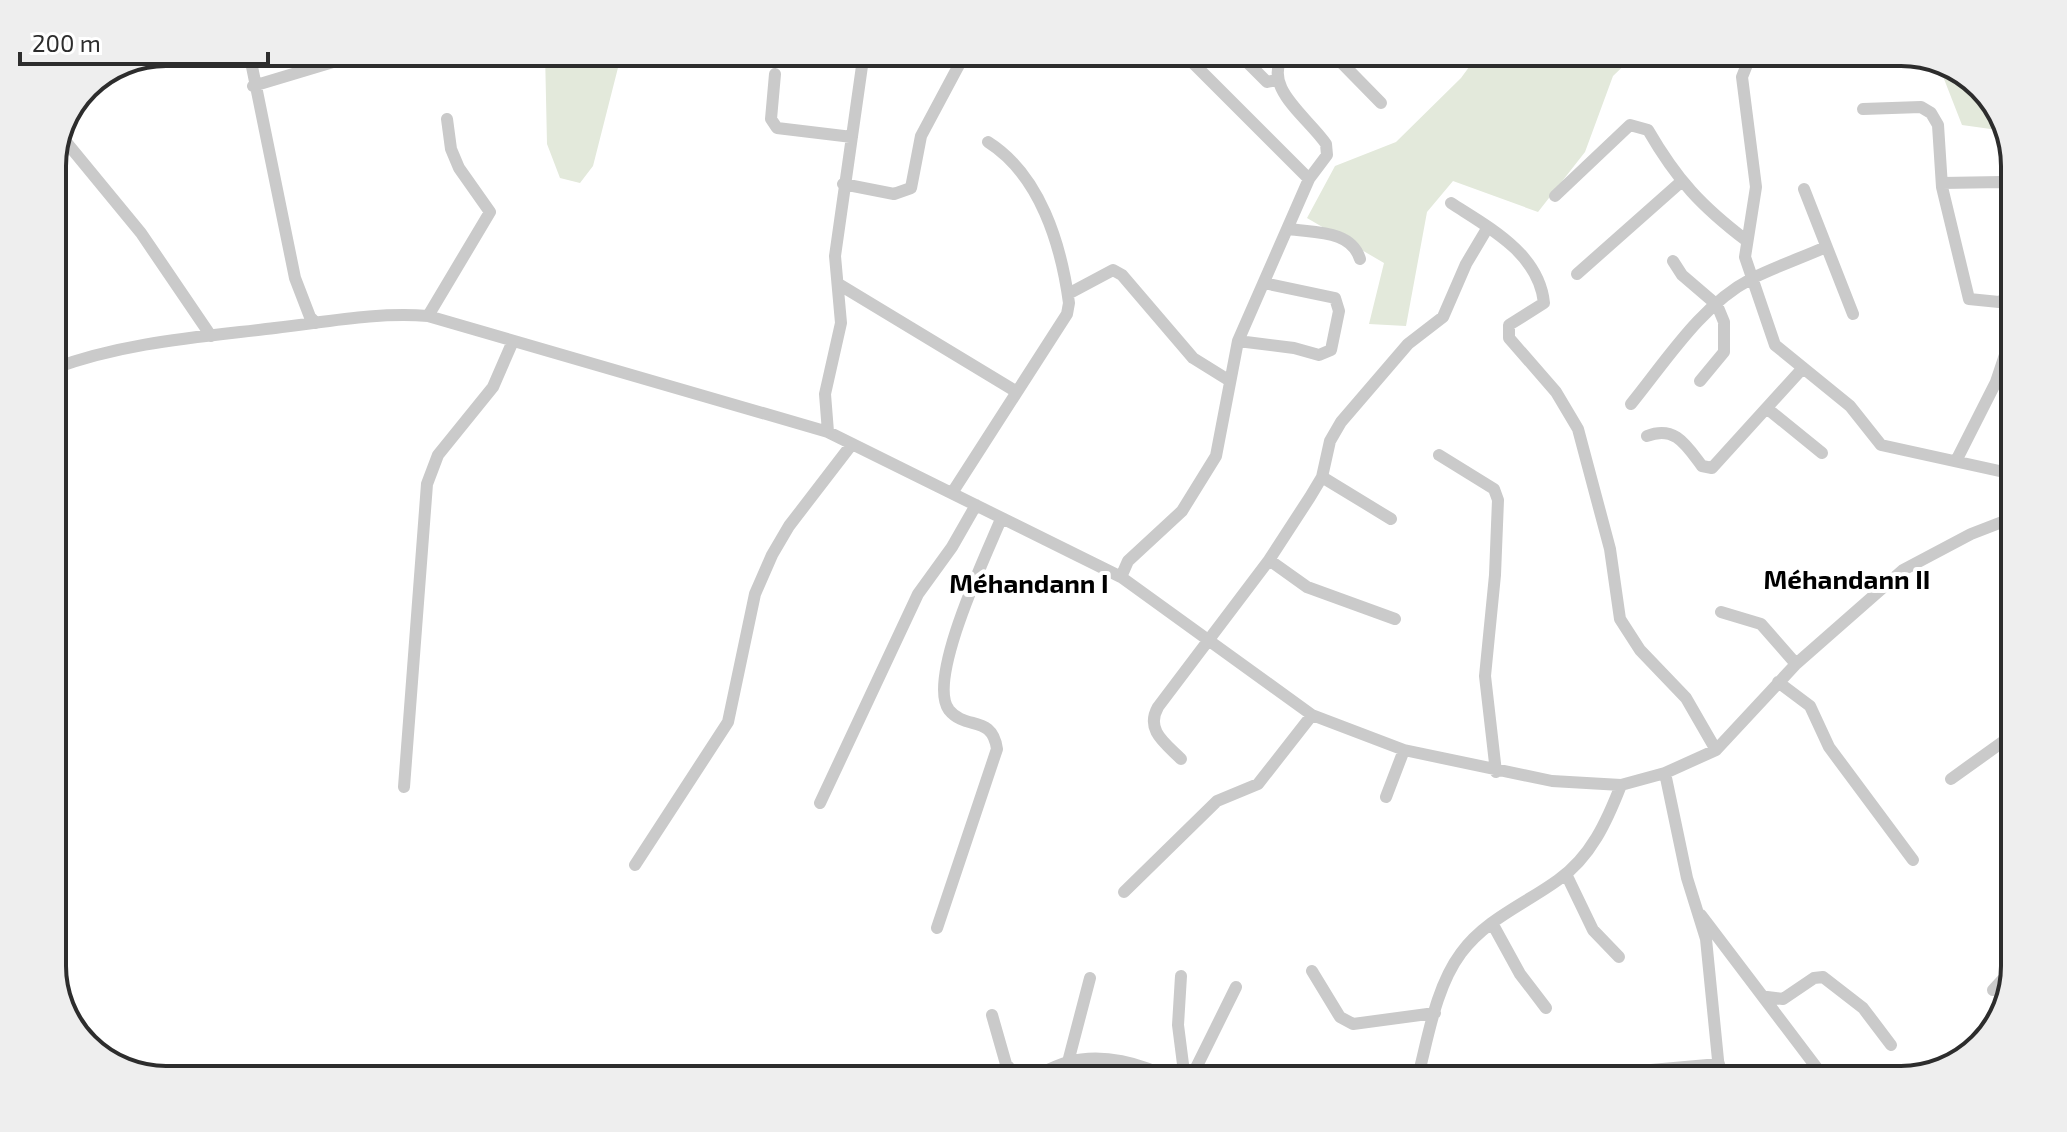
<svg xmlns="http://www.w3.org/2000/svg" width="2067" height="1132" font-family="'Exo 2',sans-serif">
  <style>
    .green { fill: #e3e9db }
    .lines { fill: none; stroke-linecap: round; stroke-linejoin: round }
    .minor { stroke: #cacaca; stroke-width: 12 }
    .labels { text-anchor: middle; dominant-baseline: central; stroke-width: 8; stroke-linejoin: round; paint-order: stroke }
    .quarter-label { font-size: 26px; font-weight: bold; fill: #000; stroke: #fff }
    .rim { fill: none; stroke: #2d2d2d; stroke-width: 4 }
  </style>
  <rect width="100%" height="100%" fill="#fff"/>
  <path class="green" d="M545,52h77l-29,114 -13,17 -20,-5 -13,-34z
    M1480,52h158l-25,24 -28,76 -47,60 -85,-31 -26,31 -21,114 -37,-2 15,-61 -77,-45 28,-52 61,-24 65,-64z
    M1937,61c34,7 58,39 68,70l-43,-6z"/>
  <g class="lines">
    <path class="minor" d="M249,52l46,226 15,39 6,6
      M1182,52l127,127
      M1237,52l30,30 9,-2
      M1331,52l50,51
      M1424,52l3,4
      M1752,52l-10,25 14,110 -11,70 30,88 75,61 31,39 123,27 11,6
      M775,74l-4,45 6,9 75,9
      M253,86l100,-30
      M1863,109l58,-2 10,6 7,12 4,62 27,112 30,3 16,-8
      M62,137l79,96 70,103
      M1942,183l60,-1 7,2 6,8
      M843,184l51,10 17,-6 10,-52 39,-73v-11
      M1804,189l49,125
      M1555,196l75,-71 18,5c29,50 53,76 99,111
      M1451,203c37,24 88,50 93,100l-35,22v13l47,54 22,37 32,120 10,70 20,31 46,48 30,52
      M1289,229c26,4 62,1 71,30
      M1673,261l9,14 35,30 7,17v30l-24,29
      M1577,274l105,-93
      M840,285l177,107
      M1068,294l45,-24 9,5 71,83 37,23
      M428,316l62,-104 -31,-44 -8,-19 -4,-30
      M1238,341l56,7 25,7 12,-5 8,-39 -4,-13 -71,-15
      M52,369c72,-27 148,-32 223,-41 52,-6 101,-16 153,-12l400,116 293,145 191,138 92,35 148,31 69,4 44,-12 51,-23 80,-86 107,-94 68,-36 44,-17
      M1631,404c35,-43 70,-99 120,-125 24,-12 50,-21 75,-32
      M1769,410l53,43
      M828,432l-3,-38 16,-71 -6,-67 29,-204
      M1647,436c28,-11 39,9 55,30l10,2 90,-99
      M1439,455l55,34 4,11 -3,75 -10,101 11,96
      M1956,461l40,-79 10,-30
      M1322,477l69,42
      M952,493l115,-179 2,-11c-8,-59 -29,-128 -81,-161
      M1269,560l38,27 88,32
      M1121,577l7,-16 54,-50 34,-55 22,-115 71,-162 18,-24 -1,-11c-18,-27 -68,-59 -40,-92
      M1721,612l40,12 35,40
      M1778,682l32,24 19,41 84,113
      M1181,759c-16,-16 -36,-29 -23,-52l111,-147 41,-63 12,-20 8,-36 11,-19 67,-78 35,-27 23,-53 22,-37
      M1665,773l22,105 19,61 14,141
      M1951,779l64,-46
      M404,787l23,-303 11,-29 55,-68 20,-46
      M1386,797l18,-47
      M820,803l98,-209 34,-47 24,-42
      M635,865l93,-143 27,-128 17,-39 17,-29 63,-82
      M1566,874l27,56 26,27
      M1124,892l93,-91 41,-17 54,-69
      M1701,915l125,165
      M1492,923l28,51 26,34
      M937,928l60,-179c-5,-35 -31,-18 -48,-39 -23,-30 38,-157 52,-191
      M1312,971l28,46 13,7 82,-11
      M1181,976l-3,49 7,55
      M1993,990l22,-24
      M1767,997l16,2 31,-21 9,-1 40,31 28,37
      M992,1015l14,49 13,15c18,-2 32,-12 49,-17 35,-9 73,1 104,18
      M1068,1062l22,-84
      M1190,1080l46,-93
      M1417,1080c11,-41 18,-92 44,-127 25,-34 64,-49 97,-73 33,-23 49,-59 63,-95
      M1599,1080l7,-6 113,-10"/>
  </g>
  <g class="labels">
    <g class="quarter-label">
      <text x="1847" y="578">Méhandann II</text>
      <text x="1029" y="582">Méhandann I</text>
    </g>
  </g>
  <path d="M0 0H2067V1132H0ZM166 66H1901A100 100 0 0 1 2001 166V966A100 100 0 0 1 1901 1066H166A100 100 0 0 1 66 966V166A100 100 0 0 1 166 66Z" fill="#eee" fill-rule="evenodd"/>
  <path class="rim" d="M166 66H1901A100 100 0 0 1 2001 166V966A100 100 0 0 1 1901 1066H166A100 100 0 0 1 66 966V166A100 100 0 0 1 166 66Z"/>
  <path d="M20 52v12h248v-12" fill="none" stroke="#2d2d2d" stroke-width="4"/>
  <text x="32" y="52" font-size="24" fill="#2d2d2d" stroke="#ffffff" stroke-width="6" paint-order="stroke">200 m</text>
</svg>
